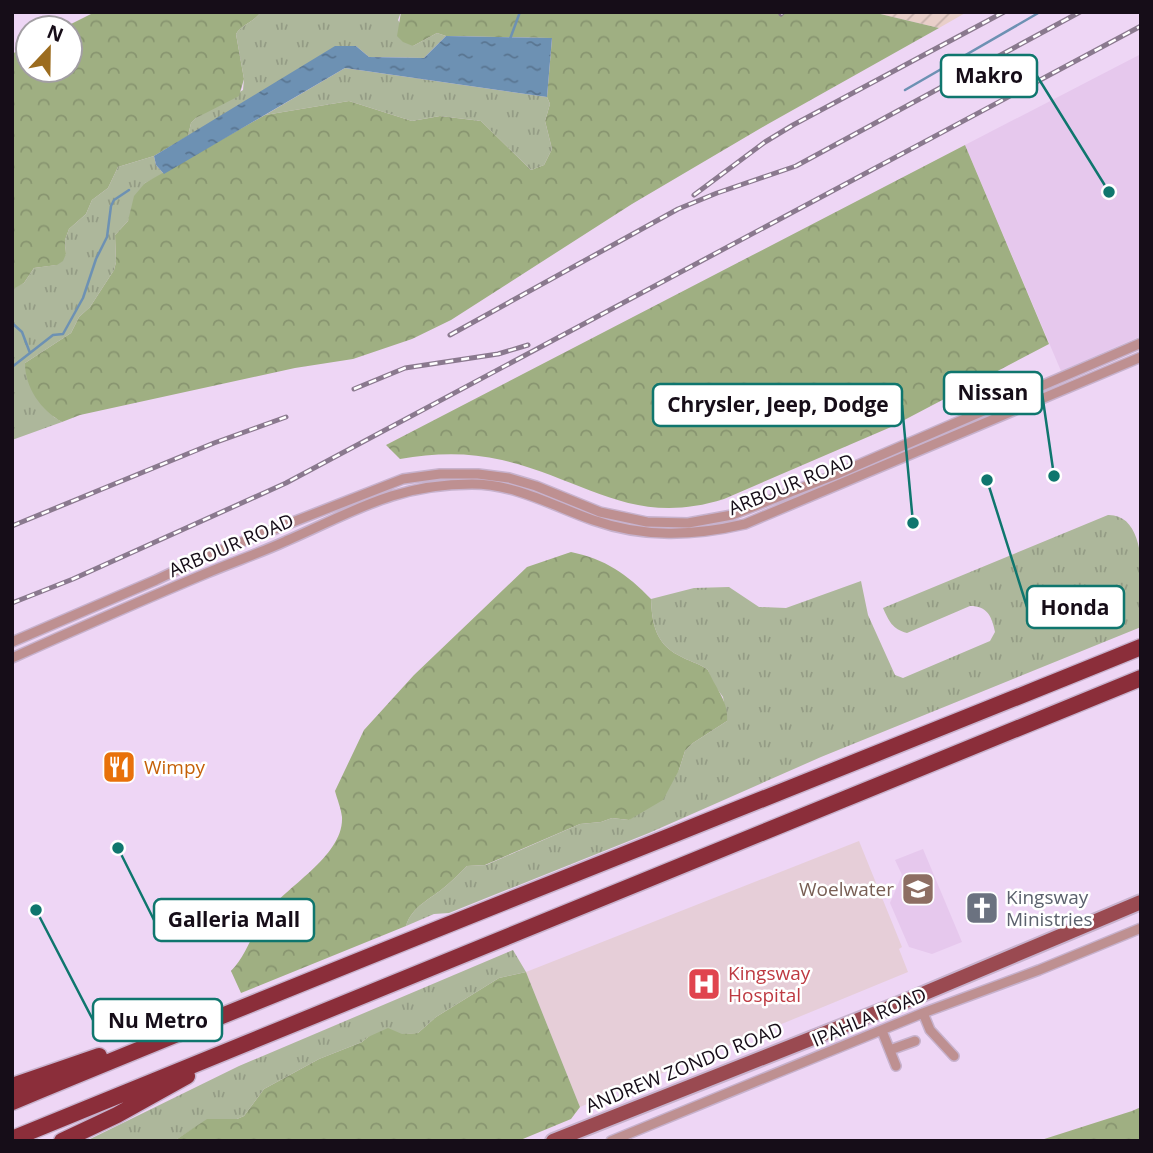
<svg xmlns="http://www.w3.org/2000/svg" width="1153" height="1153" font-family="'Open Sans',sans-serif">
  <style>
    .built { fill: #e6c8ed }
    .industrial { fill: url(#industrial-furrows) }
    .medical { fill: #e6ced8 }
    .grass { fill: url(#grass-tufts) }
    .forest { fill: url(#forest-crowns) }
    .water { fill: url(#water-ripples) }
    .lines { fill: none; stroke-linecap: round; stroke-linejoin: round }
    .stream { stroke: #6d91b3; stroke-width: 2.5 }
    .minor-casing { stroke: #c7b2cd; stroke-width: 12 }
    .primary-casing { stroke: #c7b2cd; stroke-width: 18 }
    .motorway-casing { stroke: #c7b2cd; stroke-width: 19 }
    .minor { stroke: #be9091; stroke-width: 9 }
    .primary { stroke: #9a4a51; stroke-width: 14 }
    .motorway { stroke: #8b2e3a; stroke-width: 16 }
    .rail-casing { stroke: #8a798e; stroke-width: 5 }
    .rail { stroke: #fff; stroke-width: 2.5; stroke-dasharray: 8; stroke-linecap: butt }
    .labels { text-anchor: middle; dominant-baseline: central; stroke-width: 5; stroke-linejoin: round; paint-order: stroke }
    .street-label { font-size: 19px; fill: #160d18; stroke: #fff }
    .food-label { font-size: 19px; fill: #c56008; stroke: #fff; text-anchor: start }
    .education-label { font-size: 19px; fill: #785e54; stroke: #fff; text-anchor: end }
    .worship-label { font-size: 19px; fill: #5b616d; stroke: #fff; text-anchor: start }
    .health-label { font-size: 19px; fill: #be3a42; stroke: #fff; text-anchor: start }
    .leader { fill: none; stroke: #0f766e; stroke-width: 2.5 }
    .callout-dot { fill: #0f766e; stroke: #fff; stroke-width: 2.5 }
    .callout { fill: #fff; stroke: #0f766e; stroke-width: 2.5 }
    .callout-label { font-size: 21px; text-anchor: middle; font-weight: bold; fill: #160d18 }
  </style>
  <defs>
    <pattern id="industrial-furrows" width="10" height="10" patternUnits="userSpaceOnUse" patternTransform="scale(1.75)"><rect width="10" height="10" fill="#e9cfc9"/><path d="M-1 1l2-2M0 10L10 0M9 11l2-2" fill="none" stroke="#c7b1ac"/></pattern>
    <pattern id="grass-tufts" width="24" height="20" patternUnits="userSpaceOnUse" patternTransform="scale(1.75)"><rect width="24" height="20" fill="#adb79b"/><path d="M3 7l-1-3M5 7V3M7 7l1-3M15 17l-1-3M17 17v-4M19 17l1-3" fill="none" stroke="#949c85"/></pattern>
    <pattern id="forest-crowns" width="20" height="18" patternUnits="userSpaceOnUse" patternTransform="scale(1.75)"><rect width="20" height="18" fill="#9faf82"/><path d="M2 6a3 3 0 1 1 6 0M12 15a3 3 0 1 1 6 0" fill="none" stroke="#889570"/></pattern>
    <pattern id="water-ripples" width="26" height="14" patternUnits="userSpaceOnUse" patternTransform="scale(1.75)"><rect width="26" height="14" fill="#6d91b3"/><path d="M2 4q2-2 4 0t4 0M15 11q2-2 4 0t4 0" fill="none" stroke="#597591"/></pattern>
  </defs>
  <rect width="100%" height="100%" fill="#eed6f5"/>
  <path class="built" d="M1141,54v282l-80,35 -96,-226z
    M923,849l39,93 -30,12 -23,-7 -19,-44 12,-28 -7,-15z"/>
  <path class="industrial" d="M872,12h95l-28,16z"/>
  <path class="medical" d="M859,841l43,106 -3,2 9,23 -328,135 -54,-135z"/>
  <path class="grass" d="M261,12h140l-3,8 15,26 24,-13 9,3 -22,22 -55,-1 -13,-11 -168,90 3,-13 5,-5 47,-28 1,-11 -8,-45c6,-10 18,-12 25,-22z
    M345,68l202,29 3,7 -5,17 7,28 -8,16 -13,5 -50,-49 -41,-5 -28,5 -63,-20 -84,14z
    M154,156l2,9 8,9 -19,9 -17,38 -13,14 1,27 -2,8 -24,37 -11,10 -8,16 -46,30 29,54 8,5 -50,18v-152l12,-5 10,-15 22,-3 10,-11 -1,-14 4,-11 17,-15 6,-14 16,-12 10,-21z
    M1108,515c44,-1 33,84 33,112l-320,130 -172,76 -200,80 -15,1 -28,12c6,-20 25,-27 40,-40 7,-6 14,-13 21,-20l19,-1 94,-41 21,-2 11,-4 17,2 50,-50 6,-19 8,-8 34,-22 -4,-24 -11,-15 -4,-12c-9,-7 -20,-9 -30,-15 -23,-12 -26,-33 -27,-56l43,-11 35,-1 30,20 27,1 75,-27 7,34 27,60 8,3 87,-37 5,-9c-3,-16 -8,-26 -25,-26l-63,27c-15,-4 -18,-12 -24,-25z
    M513,950l13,22 -27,6 -63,39 -18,16 -50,4 -6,5 -43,17 -55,30 -20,27 -7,3 -30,1 -33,21h-88l153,-75z"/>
  <path class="forest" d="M95,12h166c-7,10 -19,12 -25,22l8,45 -5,17 -43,22 -5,5 -3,13 -34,20 -36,11 -10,21 -16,12 -6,14 -17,15 -4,11 1,14 -3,7 -6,4 -23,3 -10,15 -11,6 -1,-235 16,-9v25h42v-42h-7z
    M401,12h471l67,16 -171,96 -136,80 -181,116 -39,19 -59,20 -58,9 -215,47 -18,7c-21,-12 -37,-34 -37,-59l46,-30 8,-16 11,-10 24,-37 2,-8 -1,-27 13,-14 6,-25 11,-13 120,-68 84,-14 63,20 28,-5 41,5 50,49 13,-5 8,-16 -7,-28 5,-17 -3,-7 5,-59 -106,-2 -9,-3 -24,13 -10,-4 -6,-6z
    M965,145l84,199 -158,83 -167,72c-92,29 -139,-20 -222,-39 -34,-8 -68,-7 -102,-1l-14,-14z
    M571,552c34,7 56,22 80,47 1,23 4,44 27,56 10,6 21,8 30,15 7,18 21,31 19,51l-34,22 -8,8 -6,19 -16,30 -34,20 -17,-2 -11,4 -21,2 -95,41 -18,1c-7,7 -14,14 -21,20 -15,13 -34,20 -40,40l-165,67 -10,-22c15,-15 21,-38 33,-55 22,-30 80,-60 78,-99 -1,-9 -5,-18 -7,-26l29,-61 50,-55 113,-108z
    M526,972l54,135 -9,12 -53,22h-344l33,-22h30l7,-3 20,-27 55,-30 43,-17 6,-5 20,-9 14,6 16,-1 18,-16 63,-39z
    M1141,1107v34h-103l94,-30z"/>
  <path class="water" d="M446,36l106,2 -5,59 -202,-29 -181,106 -8,-9 -2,-9 181,-110h21l13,11 55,1z"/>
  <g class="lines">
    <path class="stream" d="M510,39l10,-27
      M905,90l135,-78
      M12,323l10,9 8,21
      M12,367l41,-32 10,-1 20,-36 13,-39 11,-22 4,-31 3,-6 15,-10"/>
    <defs>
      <path id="minor" d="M12,642l144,-62 55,-26 192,-75 37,-5h38l31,4 27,8 64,26 47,10 41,1 44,-8 105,-41 304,-131
        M12,658c65,-29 130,-58 195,-85 26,-11 53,-20 79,-32 67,-29 109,-57 186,-57 44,0 81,22 121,36 51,18 100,16 152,4l396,-167
        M923,1013l7,17 24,26
        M882,1031l14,35
        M890,1050l25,-9
        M611,1141l312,-128 116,-43 102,-42"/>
      <path id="primary" d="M553,1141l353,-140 235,-99"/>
      <path id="motorway" d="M12,1086l87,-30
        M12,1102c375,-156 753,-302 1129,-455
        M12,1139l1129,-461
        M62,1141l55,-26 70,-39"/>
    </defs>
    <use href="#minor" class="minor-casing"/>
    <use href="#primary" class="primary-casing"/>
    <use href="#motorway" class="motorway-casing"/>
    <use href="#minor" class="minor"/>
    <use href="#primary" class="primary"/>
    <use href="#motorway" class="motorway"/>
    <defs>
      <path id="rail" d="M781,14l2,-2
        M694,195l71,-53 28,-17 211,-113
        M450,335l228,-126 39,-16 79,-27 284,-154
        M354,389l51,-21 93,-14 30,-9
        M12,526l202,-83 72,-26
        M12,603l61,-24 213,-96 855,-457"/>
    </defs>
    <use href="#rail" class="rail-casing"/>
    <use href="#rail" class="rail"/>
  </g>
  <defs>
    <symbol id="restaurant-square" viewBox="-11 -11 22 22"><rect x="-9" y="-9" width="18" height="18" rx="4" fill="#e8710a" stroke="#fff"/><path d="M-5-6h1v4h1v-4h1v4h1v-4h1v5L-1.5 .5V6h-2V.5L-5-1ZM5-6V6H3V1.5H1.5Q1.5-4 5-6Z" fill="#fff"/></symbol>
    <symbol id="school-square" viewBox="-11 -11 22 22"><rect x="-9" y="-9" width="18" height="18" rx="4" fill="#8d6e63" stroke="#fff"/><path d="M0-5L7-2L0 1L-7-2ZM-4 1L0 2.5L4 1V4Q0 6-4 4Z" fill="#fff"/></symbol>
    <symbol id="church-square" viewBox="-11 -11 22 22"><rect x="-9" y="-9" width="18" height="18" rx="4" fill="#6b7280" stroke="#fff"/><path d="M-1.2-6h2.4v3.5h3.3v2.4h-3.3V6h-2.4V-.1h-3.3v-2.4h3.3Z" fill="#fff"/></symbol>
    <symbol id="hospital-square" viewBox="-11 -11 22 22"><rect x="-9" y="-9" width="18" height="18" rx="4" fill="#e0444e" stroke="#fff"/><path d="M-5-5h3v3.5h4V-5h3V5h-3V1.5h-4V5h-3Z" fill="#fff"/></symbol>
  </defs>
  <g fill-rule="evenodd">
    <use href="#restaurant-square" x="100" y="748" width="38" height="38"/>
    <use href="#school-square" x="899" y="870" width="38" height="38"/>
    <use href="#church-square" x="963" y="889" width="38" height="38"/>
    <use href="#hospital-square" x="685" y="965" width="38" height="38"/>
  </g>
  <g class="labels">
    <g class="street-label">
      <text transform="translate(791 484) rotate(-22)">ARBOUR ROAD</text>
      <text transform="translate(231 545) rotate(-23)">ARBOUR ROAD</text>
      <text transform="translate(869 1017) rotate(-23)">IPAHLA ROAD</text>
      <text transform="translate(684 1067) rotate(-22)">ANDREW ZONDO ROAD</text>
    </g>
    <g class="food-label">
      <text x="144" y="767">Wimpy</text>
    </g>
    <g class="education-label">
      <text x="894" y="889">Woelwater</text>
    </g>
    <g class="worship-label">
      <text x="1006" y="897">Kingsway<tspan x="1006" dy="22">Ministries</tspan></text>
    </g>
    <g class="health-label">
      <text x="728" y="973">Kingsway<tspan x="728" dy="22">Hospital</tspan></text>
    </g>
  </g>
  <path class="leader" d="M1109 192L1037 76M1054 476L1042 393M913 523L902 405M987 480L1027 607M118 848L154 920M36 910L93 1020"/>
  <g class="callout-dot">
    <circle cx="1109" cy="192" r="7"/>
    <circle cx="1054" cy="476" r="7"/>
    <circle cx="913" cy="523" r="7"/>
    <circle cx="987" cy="480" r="7"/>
    <circle cx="118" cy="848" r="7"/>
    <circle cx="36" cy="910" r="7"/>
  </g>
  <g class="callout">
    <rect x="941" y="55" width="96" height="42" rx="7"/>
    <rect x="944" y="372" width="98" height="42" rx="7"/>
    <rect x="653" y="384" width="249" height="42" rx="7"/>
    <rect x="1027" y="586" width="97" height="42" rx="7"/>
    <rect x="154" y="899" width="160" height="42" rx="7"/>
    <rect x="93" y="999" width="129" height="42" rx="7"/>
  </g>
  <g class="callout-label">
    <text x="989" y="83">Makro</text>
    <text x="993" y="400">Nissan</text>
    <text x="778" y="412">Chrysler, Jeep, Dodge</text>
    <text x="1075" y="615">Honda</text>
    <text x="234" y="927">Galleria Mall</text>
    <text x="158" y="1028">Nu Metro</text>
  </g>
  <rect width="1153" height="1153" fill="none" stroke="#160d18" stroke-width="28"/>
  <g transform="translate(49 49) rotate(22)"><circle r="33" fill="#ffffff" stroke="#a29ea3" stroke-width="2"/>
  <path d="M0-5L12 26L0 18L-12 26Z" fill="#9c6c1f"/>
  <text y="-10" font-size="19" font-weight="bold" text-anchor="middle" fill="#160d18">N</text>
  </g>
</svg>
